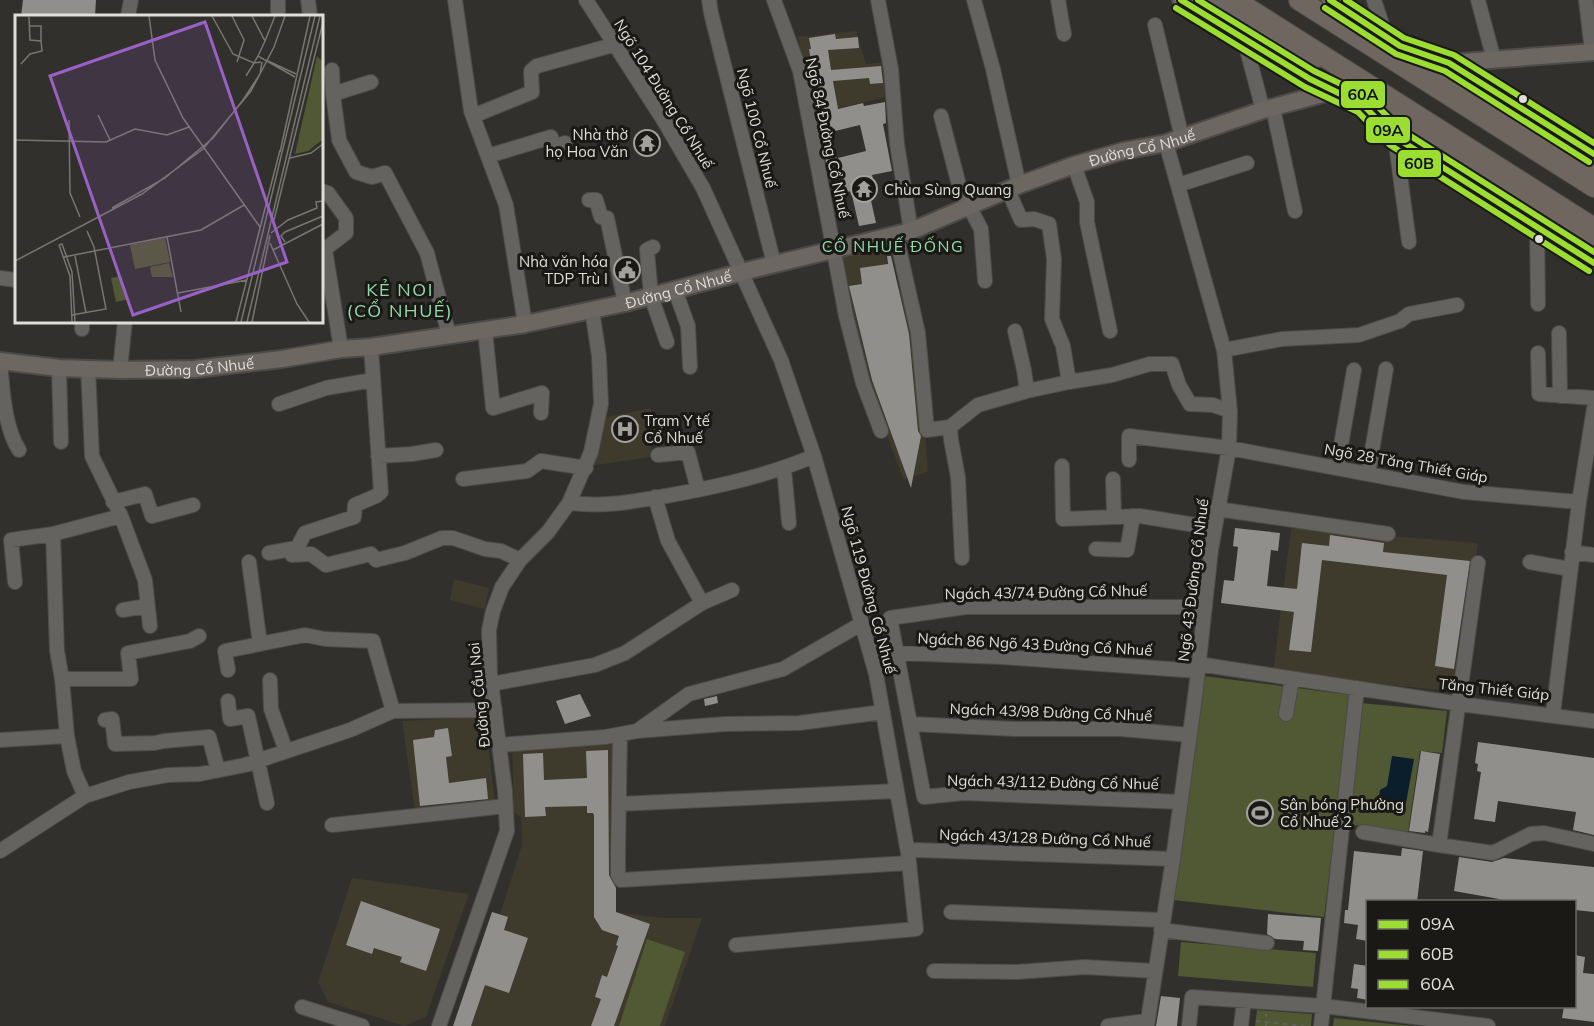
<svg xmlns="http://www.w3.org/2000/svg" width="1594" height="1026" font-family="Mulish,sans-serif">
  <style>
    .built { fill: #3e3a2c }
    .green { fill: #515834 }
    .water { fill: #0b1e2c }
    .building { fill: #918f8c }
    .lines { fill: none; stroke-linecap: round; stroke-linejoin: round }
    .minor-casing { stroke: #4c4b48; stroke-width: 16 }
    .major-casing { stroke: #4c4b48; stroke-width: 20 }
    .highway-casing { stroke: #4c4b48; stroke-width: 22 }
    .path { stroke: #61605d; stroke-width: 2; stroke-dasharray: 4.5 4.5; stroke-linecap: butt }
    .minor { stroke: #64635f; stroke-width: 14 }
    .major { stroke: #6d6762; stroke-width: 16 }
    .highway { stroke: #6f665f; stroke-width: 20 }
    .bus-1-casing { stroke: #1b1915; stroke-width: 10 }
    .bus-2-casing { stroke: #1b1915; stroke-width: 10 }
    .bus-3-casing { stroke: #1b1915; stroke-width: 10 }
    .bus-1 { stroke: #9cdd31; stroke-width: 6 }
    .bus-2 { stroke: #9cdd31; stroke-width: 6 }
    .bus-3 { stroke: #9cdd31; stroke-width: 6 }
    .bus-dot { fill: #dfded8; stroke: #1b1915; stroke-width: 2 }
    .labels { text-anchor: middle; dominant-baseline: central; stroke-width: 6; stroke-linejoin: round; paint-order: stroke }
    .street-label { font-size: 15px; fill: #dfded8; stroke: #1b1915 }
    .poi-label { font-size: 15px; fill: #dfded8; stroke: #1b1915; text-anchor: start }
    .neighbourhood-label { font-size: 16px; letter-spacing: 1.5px; fill: #90dbac; stroke: #1b1915 }
    .quarter-label { font-size: 18px; letter-spacing: 1.5px; fill: #90dbac; stroke: #1b1915 }
    .inset-road { fill: none; stroke: #777671; stroke-width: 1.5 }
    .view { fill: #9961c6; fill-opacity: 0.15; stroke: #9961c6; stroke-width: 3 }
    .inset-edge { fill: none; stroke: #dfded8; stroke-width: 3 }
    .line-badge { stroke: #1b1915; stroke-width: 2 }
    .pale-badge-label { font-size: 16px; text-anchor: middle; font-weight: bold; fill: #111 }
  </style>
  <rect width="100%" height="100%" fill="#31302c"/>
  <path class="built" d="M856,31l10,33 22,-2 3,34 -79,18 -14,-77z
    M884,248l7,41 16,-1 12,70 9,113 -24,9 -43,-112 -21,-111z
    M651,408v49l-61,9 12,-48z
    M1291,528l187,15 -21,149 -184,-20z
    M454,579l35,9 -4,21 -35,-9z
    M485,717l10,86 -80,9 -13,-91z
    M617,737l-1,175 44,6h42l-37,108h-212l39,-114 8,2 22,-69 -1,-28 -7,-5 -2,-65z
    M352,878l117,16 -43,123 -22,9 -76,-24 -10,-20z"/>
  <path class="green" d="M1204,676l147,19 -27,222 -150,-17z
    M1360,703l87,8 -5,42 -22,-2 -12,82 -62,-9z
    M647,939l38,13 -25,74h-41z
    M1181,942l135,11 -3,34 -135,-11z
    M1257,1010l55,4 -1,12h-56z
    M1334,1018l78,8h-79z"/>
  <path class="water" d="M1392,756l22,3 -8,44 -25,-3 -2,-3 1,-7 7,-4z"/>
  <path class="building" d="M23,0h73l-1,16h-74z
    M835,34l1,5 22,-2 1,11 -31,2 3,20 50,-4 2,17 -13,1 -1,-6 -36,3 5,28 25,-6 1,3 21,-4 1,21 -3,1 9,47 -20,4 3,10 -7,2 8,36 -17,3 -8,-35 -5,1 -8,-34 28,-7 -6,-26 -29,7 6,29 -11,2 -7,-40 2,-1 -12,-73h2l-2,-11z
    M887,256h4l18,78 9,97 3,5 -10,52 -39,-108 -23,-94 13,-2 -2,-16 28,-4z
    M1235,528l45,5 -2,18 -7,-1 -4,36 30,3 5,-46 27,3 1,-11 54,8 -1,9 87,9 -16,108 -19,-3 12,-91 -125,-15 -11,92 -22,-2 5,-38 -73,-9 3,-23 10,1 4,-34 -5,-1z
    M580,694l11,22 -26,8 -9,-23z
    M717,696l1,7 -13,3 -1,-7z
    M448,728l4,28 -6,1 3,26 37,-5 2,21 -68,7 -7,-66 21,-3 1,-7z
    M1478,742l116,16v77l-21,-5 3,-18 -78,-11 -3,21 -21,-3 7,-47 -4,-1 1,-7 -3,-1z
    M608,750l1,125 7,13v24l34,12 -36,102h-23l10,-27 -6,-2 7,-22 5,2 11,-31 -2,-1 3,-9 -17,-6 -8,-13v-102l-1,-2h-6v-7l-42,1 1,9 -21,1 -2,-63 20,-1 1,27 43,-2 -1,-27z
    M1421,751l19,3 -12,78 -3,-1v2l-16,-2z
    M1402,848l21,3 -6,51 -49,-2v41l-12,-2 2,-14 -14,-2 1,-13h3l6,-59 47,5z
    M1459,857l33,5 12,-4 90,9v45l-19,-2v-8h-59l-62,-11z
    M361,901l79,28 -14,42 -26,-9 2,-5 -28,-9 -2,6 -26,-9z
    M492,912l16,5 -4,13 24,8 -19,55 -24,-8 -14,41h-18z
    M1268,914l53,4 -3,33 -15,-1 1,-9 -29,-2 -8,-5z
    M1575,955l10,2 -2,16 11,1v48l-32,-4 2,-12h11z
    M1354,964l14,2v34l-11,-2 1,-9 -7,-1z
    M1161,996l19,2 -3,28h-21z"/>
  <g class="lines">
    <defs>
      <path id="minor" d="M278,0v16
        M308,0l2,16
        M455,0l16,111 35,94 19,119
        M586,0l78,121 39,67 78,172 33,96 62,218 32,179 8,76 -180,16
        M709,0l2,13 63,251
        M774,0l26,71 46,245 17,67 18,48
        M878,0l13,69 6,75 14,87
        M974,0l19,69 26,116
        M1058,0l6,34
        M1374,0l12,36
        M1478,0l16,60
        M1586,0l6,52
        M128,16l3,-16
        M1155,25l27,113
        M1244,39l19,71
        M332,70l1,24
        M371,82l-38,12 6,46 17,32 16,5 13,-4 42,80 22,82
        M1273,108l22,103
        M473,116l59,-24 -1,-21 6,-5 76,-21
        M941,116l19,73 21,40 4,52
        M1395,137l14,105
        M488,156l63,-19 2,10 12,-4
        M1074,165l13,37v20l23,109
        M1178,185l69,-22
        M1008,190l13,30 13,-1 15,5 5,35 -2,60 11,27 6,36
        M321,191l7,2 18,25v15l-21,16 16,100
        M589,200h7l5,17 6,1 18,85
        M1537,227l1,77
        M896,235l22,98 9,97 23,-3 28,-22 49,-14 42,-9 43,-7 38,-11h22l7,21 11,19 23,1 17,6
        M653,247l-6,3 4,46 16,46
        M0,278l16,2
        M675,290l13,36 2,41
        M82,329v-8
        M485,330l8,78 49,-15 -1,20
        M1015,331l9,39 3,21
        M1559,333l1,63
        M1224,350l58,-11 77,-4 41,-14 9,-7 48,-9
        M1538,353l1,41 55,4
        M0,363c3,28 4,63 19,87
        M59,368l2,74
        M88,368l4,88 29,60 24,64 5,46
        M120,370l5,-49
        M279,404l47,-16 47,-8
        M950,427l1,13 7,37 4,81
        M658,455l30,-3 10,38
        M378,456l34,-2 24,-4
        M1129,460v-24l100,12 235,44 115,10
        M1062,466l1,53 77,-3 74,12
        M784,468l5,55
        M1337,468l17,-98
        M1368,474l18,-105
        M463,479l64,-8 14,-10 45,7
        M1113,479l1,38
        M655,497l13,44 34,62
        M113,502l32,-8 7,22 41,-11
        M569,503c36,4 62,-1 97,-7 50,-9 101,-20 148,-40
        M1217,509l171,25
        M1096,549l31,1 6,-34
        M289,550l3,5 19,-1 15,11 45,-11 5,6 29,-7 37,-15h11l32,11 16,2 19,9
        M1572,552l22,3
        M269,553l28,-5 8,-15 49,-16 1,-12 21,-9 5,-4 -10,-145
        M249,562l11,82
        M1530,562l40,7
        M15,582l-4,-42 42,-6
        M123,610l24,-4
        M870,652l132,5 196,14
        M1198,664l269,41 127,16
        M228,670l-3,-19 80,-16 20,4 48,2 20,70
        M62,679h69l-3,-26 62,-12 9,-5
        M270,680l1,29 15,42
        M491,684l104,-19 30,-12 77,-50 30,-13
        M228,701l2,18 18,-3 19,87
        M1286,714l6,-35
        M1553,714l26,-212 15,-94
        M105,720l7,-1 3,25 40,-1 9,-2 45,-4 9,33
        M911,724l104,5h106l69,6
        M637,731l52,-37 94,-25 78,-45
        M620,735l-2,118v22l3,5 288,-17
        M0,740l67,-4
        M500,745l105,-8 32,-6 88,-7 74,-1 84,-11
        M85,796l-11,-25 -7,-35 -5,-57 -5,-28 -4,-117 68,-18
        M1181,802l-217,-9 -40,4 -34,-179 76,-11h238
        M619,804l278,-13
        M332,825l174,-19
        M1363,832l76,13 39,-282
        M1439,845l54,8 38,-19 13,-1 50,11
        M916,850l257,9
        M0,851l85,-55 44,-14 39,-7 32,-1 45,-9 105,-35 43,-19 102,-1
        M951,912l211,8
        M1161,930l106,13
        M934,971l83,1 68,-5 70,4
        M302,1007l60,19
        M439,1026l68,-195 -2,-40 -15,-116 -1,-45 4,-19 9,-24 18,-27 28,-28 21,-29 22,-51 10,-48 -2,-48 -7,-46
        M1108,1026l39,-5
        M1147,1026l26,-167 23,-170 15,-139 18,-102 1,-37 -6,-61 -58,-207
        M1189,1026l3,-29 131,9 165,20
        M1241,1026l2,-17
        M1321,1026l36,-338"/>
      <g id="major">
        <path d="M1181,0l129,79 53,26 32,32 199,126"/>
        <path d="M1211,0l103,61"/>
        <path d="M1330,0l70,46 8,9"/>
        <path d="M1420,53l29,10 145,91"/>
        <path d="M1449,63l145,-11"/>
        <path id="s1" d="M0,361l59,7 61,2 75,-1 87,-10 59,-10 30,-2 154,-23 100,-21 125,-33 161,-39 108,-46 55,-20 49,-14 43,-8 97,-33 70,-19"/>
      </g>
      <path id="highway" d="M1235,0l359,228
        M1299,0l295,187
        M1400,46l194,122
        M1363,105l231,140"/>
    </defs>
    <use href="#minor" class="minor-casing"/>
    <use href="#major" class="major-casing"/>
    <use href="#highway" class="highway-casing"/>
    <path class="path" d="M1256,1021l48,5
      M1266,1026v-12"/>
    <use href="#minor" class="minor"/>
    <use href="#major" class="major"/>
    <use href="#highway" class="highway"/>
    <defs>
      <path id="bus-1" d="M1181,0l129,79 53,26 32,32 199,126
        M1330,0l70,46 49,17 145,91"/>
      <path id="bus-2" d="M1176,8l129,79 53,25 32,33 199,126
        M1325,8l71,46 49,17 144,91"/>
      <path id="bus-3" d="M1198,0l116,71 54,26 33,33 193,122
        M1346,0l58,38 50,17 140,88"/>
    </defs>
    <use href="#bus-1" class="bus-1-casing"/>
    <use href="#bus-2" class="bus-2-casing"/>
    <use href="#bus-3" class="bus-3-casing"/>
    <use href="#bus-1" class="bus-1"/>
    <use href="#bus-2" class="bus-2"/>
    <use href="#bus-3" class="bus-3"/>
  </g>
  <defs>
    <symbol id="temple-ring" viewBox="-11 -11 22 22"><circle r="9.5" fill="#1b1915" stroke="#a2a19c" stroke-width="1.5"/><path d="M0-6L5-2H3V0L6.5 2.5H4V6H1.5V3h-3V6H-4V2.5H-6.5L-3 0V-2H-5Z" fill="#a2a19c"/></symbol>
    <symbol id="civic-ring" viewBox="-11 -11 22 22"><circle r="9.5" fill="#1b1915" stroke="#a2a19c" stroke-width="1.5"/><path d="M-.6-6.5H3V-4.5H.6V-3L4-1V1h2V6H-6V1h2V-1L-.6-3ZM-1.2 2.5V6h2.4V2.5Z" fill="#a2a19c"/></symbol>
    <symbol id="hospital-ring" viewBox="-11 -11 22 22"><circle r="9.5" fill="#1b1915" stroke="#a2a19c" stroke-width="1.5"/><path d="M-5-5h3v3.5h4V-5h3V5h-3V1.5h-4V5h-3Z" fill="#a2a19c"/></symbol>
    <symbol id="stadium-ring" viewBox="-11 -11 22 22"><circle r="9.5" fill="#1b1915" stroke="#a2a19c" stroke-width="1.5"/><path d="M0-5a6.5 5 0 1 0 0 10a6.5 5 0 1 0 0-10ZM-3.5-1.8h7v3.6h-7Z" fill="#a2a19c"/></symbol>
  </defs>
  <g fill-rule="evenodd">
    <use href="#temple-ring" x="632" y="128" width="30" height="30"/>
    <use href="#temple-ring" x="849" y="174" width="30" height="30"/>
    <use href="#civic-ring" x="612" y="255" width="30" height="30"/>
    <use href="#hospital-ring" x="610" y="414" width="30" height="30"/>
    <use href="#stadium-ring" x="1245" y="798" width="30" height="30"/>
  </g>
  <g class="bus-dot">
    <circle cx="1523" cy="99" r="5"/>
    <circle cx="1539" cy="239" r="5"/>
  </g>
  <g class="labels">
    <g class="street-label">
      <text transform="translate(664 94) rotate(58)">Ngõ 104 Đường Cổ Nhuế</text>
      <text transform="translate(757 128) rotate(76)">Ngõ 100 Cổ Nhuế</text>
      <text transform="translate(828 138) rotate(78)">Ngõ 84 Đường Cổ Nhuế</text>
      <text stroke="none"><textPath href="#s1" startOffset="1172">Đường Cổ Nhuế</textPath></text>
      <text stroke="none"><textPath href="#s1" startOffset="686">Đường Cổ Nhuế</textPath></text>
      <text stroke="none"><textPath href="#s1" startOffset="200">Đường Cổ Nhuế</textPath></text>
      <text transform="translate(1406 463) rotate(10)">Ngõ 28 Tăng Thiết Giáp</text>
      <text transform="translate(1193 580) rotate(-83)">Ngõ 43 Đường Cổ Nhuế</text>
      <text transform="translate(869 590) rotate(75)">Ngõ 119 Đường Cổ Nhuế</text>
      <text transform="translate(1046 592) rotate(-1)">Ngách 43/74 Đường Cổ Nhuế</text>
      <text transform="translate(1035 644) rotate(3)">Ngách 86 Ngõ 43 Đường Cổ Nhuế</text>
      <text transform="translate(1494 689) rotate(6)">Tăng Thiết Giáp</text>
      <text transform="translate(479 695) rotate(-96)">Đường Cầu Noi</text>
      <text transform="translate(1051 712) rotate(2)">Ngách 43/98 Đường Cổ Nhuế</text>
      <text transform="translate(1053 782) rotate(1)">Ngách 43/112 Đường Cổ Nhuế</text>
      <text transform="translate(1045 838) rotate(2)">Ngách 43/128 Đường Cổ Nhuế</text>
    </g>
    <g class="poi-label">
      <text x="628" y="134" text-anchor="end">Nhà thờ<tspan x="628" dy="17">họ Hoa Văn</tspan></text>
      <text x="884" y="189">Chùa Sùng Quang</text>
      <text x="608" y="261" text-anchor="end">Nhà văn hóa<tspan x="608" dy="17">TDP Trù I</tspan></text>
      <text x="644" y="420">Trạm Y tế<tspan x="644" dy="17">Cổ Nhuế</tspan></text>
      <text x="1280" y="804">Sân bóng Phường<tspan x="1280" dy="17">Cổ Nhuế 2</tspan></text>
    </g>
    <g class="neighbourhood-label">
      <text x="893" y="246">CỔ NHUẾ ĐỐNG</text>
    </g>
    <g class="quarter-label">
      <text x="400" y="289">KẺ NOI<tspan x="400" dy="21">(CỔ NHUẾ)</tspan></text>
    </g>
  </g>
  <g transform="translate(15 15)">
    <rect width="308" height="308" fill="#31302c"/>
    <path d="M302,41l5,5v79l-14,11 -13,3zM150,223l5,24 -35,7 -5,-24zM154,248l4,14h-21l-2,-10zM106,261l5,24 -10,2 -5,-24z" fill="#515834"/>
    <path class="inset-road" d="M134,1l6,44 28,58 77,109M197,1l21,38 21,9 4,-7 37,21M217,1l12,24 -7,22M237,1l13,25 -7,15M14,11h12v15M250,26l10,-25M253,46l28,13M6,49l9,-10 12,-3 -1,-10 -11,-1 -1,-23M231,61l8,-13 7,-1M83,100l12,25M54,105l1,73 10,24M0,125l91,2 29,-13 32,6 22,-8M265,137l30,-136M275,143l21,-5 12,-9M97,193l53,-30 48,-40 30,-38 17,-26 2,-12M259,205l49,-198M256,218l17,-13 29,-12 -1,-6 7,-1M152,222l14,75M270,227l-4,-6 4,-4 38,-16M255,228l27,61 12,18M44,230l3,-1 10,28 3,50M44,230l11,31 2,46M258,235l50,-26M60,241l11,57M49,242l137,-27 43,-25M0,246l127,-67 61,-45 48,-58 23,-44 11,-31M163,278l69,-13M57,300l34,-6 -12,-62 -7,-16M221,307l44,-172M226,307l74,-306M232,307l73,-306M237,307l18,-87"/>
    <path class="view" d="M190,7l82,240 -154,53 -83,-239z"/>
    <rect width="308" height="308" class="inset-edge"/>
  </g>
  <g class="line-badge">
    <rect x="1340" y="80" width="46" height="29" rx="6" fill="#9cdd31"/>
    <rect x="1365" y="116" width="46" height="28" rx="6" fill="#9cdd31"/>
    <rect x="1397" y="149" width="45" height="29" rx="6" fill="#9cdd31"/>
  </g>
  <g class="pale-badge-label">
    <text x="1363" y="100">60A</text>
    <text x="1388" y="136">09A</text>
    <text x="1419" y="169">60B</text>
  </g>
  <rect x="1366" y="900" width="210" height="108" fill="#1b1915" stroke="#696863" stroke-width="1.5"/>
  <rect x="1378" y="920" width="30" height="9" fill="#9cdd31" stroke="#696863" stroke-width="1.5"/>
  <text x="1420" y="930" font-size="18" fill="#dfded8">09A</text>
  <rect x="1378" y="950" width="30" height="9" fill="#9cdd31" stroke="#696863" stroke-width="1.5"/>
  <text x="1420" y="960" font-size="18" fill="#dfded8">60B</text>
  <rect x="1378" y="980" width="30" height="9" fill="#9cdd31" stroke="#696863" stroke-width="1.5"/>
  <text x="1420" y="990" font-size="18" fill="#dfded8">60A</text>
</svg>
